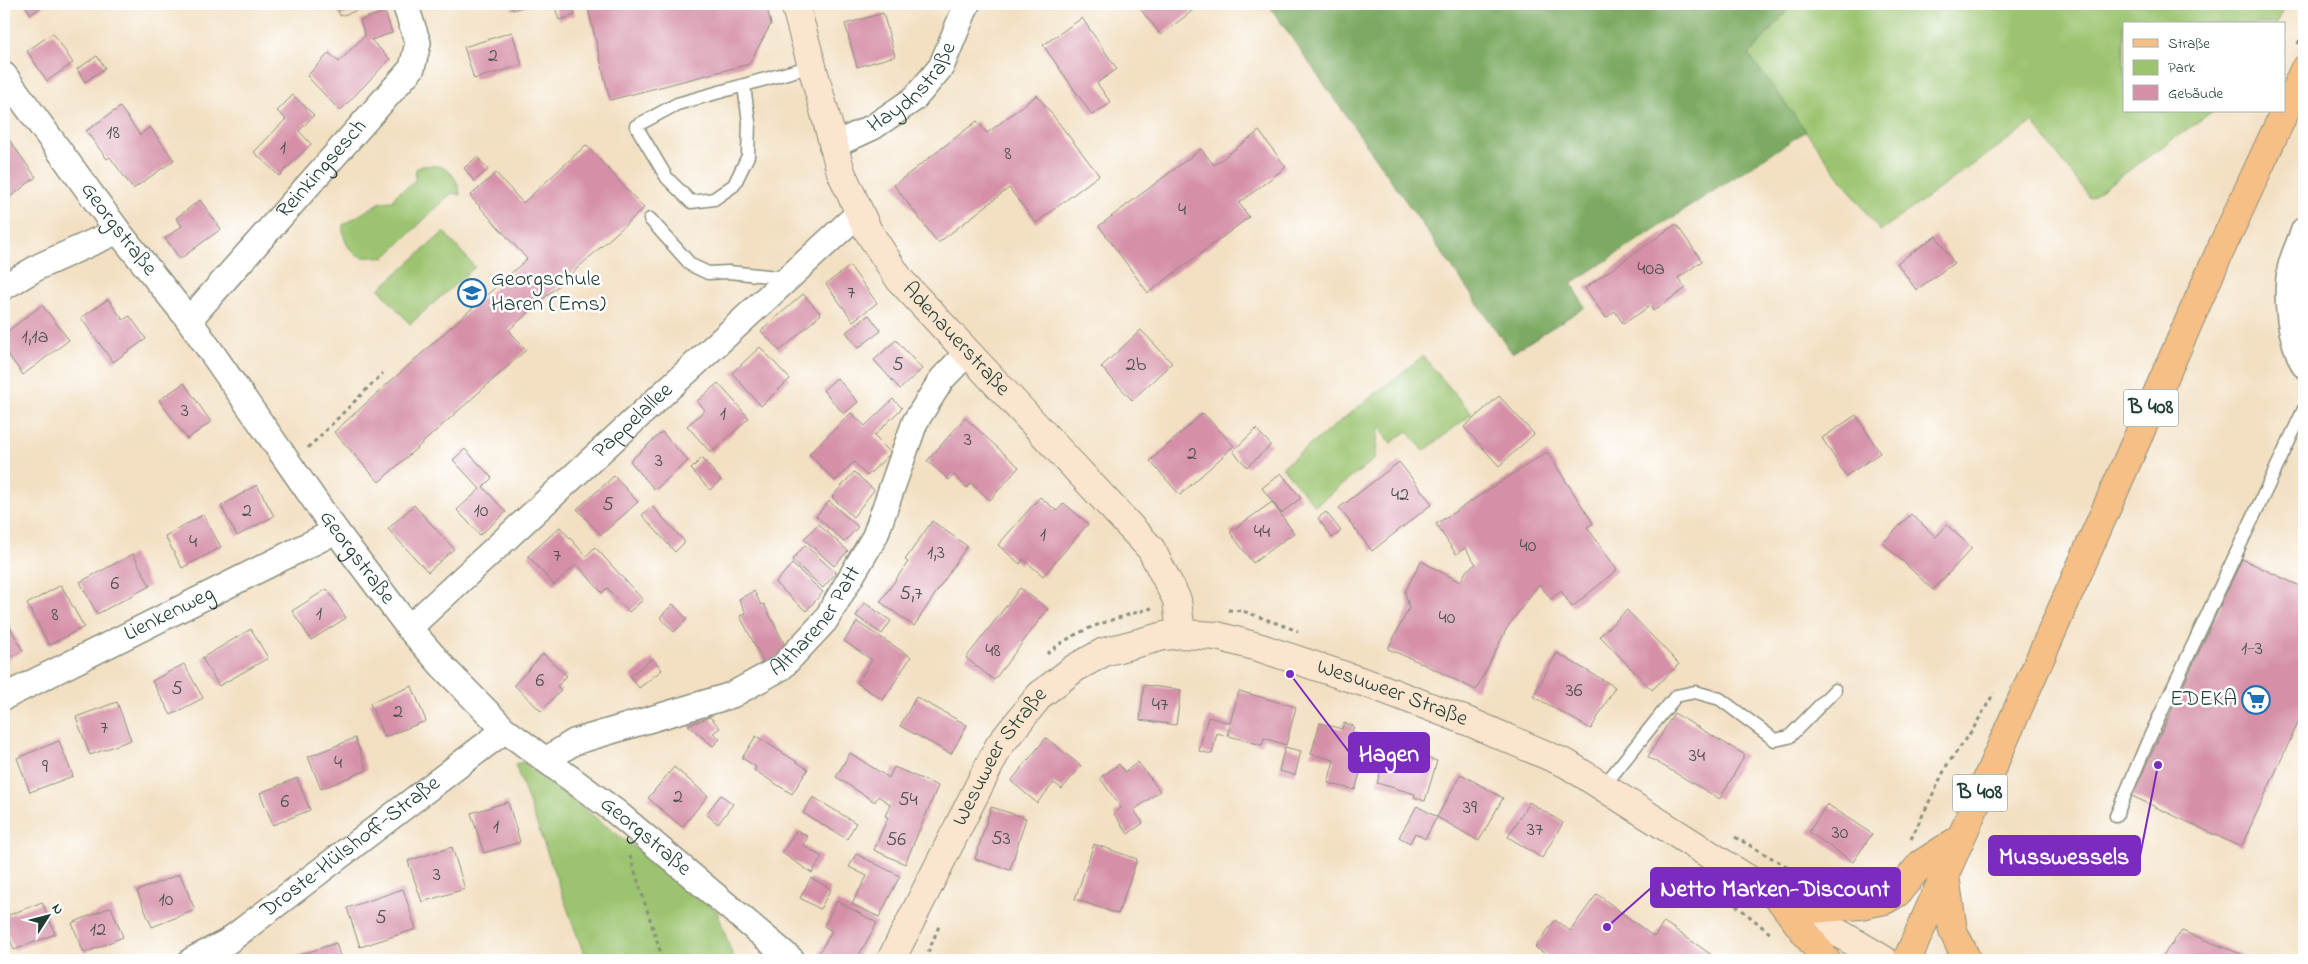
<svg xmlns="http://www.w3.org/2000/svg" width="2308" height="964" font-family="'Indie Flower',sans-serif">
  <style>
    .green { fill: #9cc46f; stroke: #5e8052 }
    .forest { fill: #7daa62; stroke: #4e744b }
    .building { fill: #d590a8 }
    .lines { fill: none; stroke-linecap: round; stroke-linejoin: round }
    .lane-casing { stroke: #898e7c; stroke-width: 15 }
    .street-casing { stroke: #898e7c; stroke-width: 28 }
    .secondary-casing { stroke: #898e7c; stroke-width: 30 }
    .primary-casing { stroke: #898e7c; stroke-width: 30 }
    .path { stroke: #898e7c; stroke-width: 3; stroke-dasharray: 4 4; stroke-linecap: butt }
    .lane { stroke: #fff; stroke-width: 12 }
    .street { stroke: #fff; stroke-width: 25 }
    .secondary { stroke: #fbe5cf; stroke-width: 28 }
    .primary { stroke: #f5bf86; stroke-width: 28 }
    .labels { text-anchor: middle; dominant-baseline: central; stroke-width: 5; stroke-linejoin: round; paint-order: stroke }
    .number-label { font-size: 20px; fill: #4c5251 }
    .shield { fill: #fff; stroke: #627771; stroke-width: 1 }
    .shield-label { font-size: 21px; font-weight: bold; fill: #1f3d34 }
    .street-label { font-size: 22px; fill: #1f3d34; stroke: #fff }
    .poi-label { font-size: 22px; fill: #1f3d34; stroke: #fff; text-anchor: start }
    .leader { fill: none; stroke: #7b2cbf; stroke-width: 2 }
    .callout-dot { fill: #7b2cbf; stroke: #fff; stroke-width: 2 }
    .callout { fill: #7b2cbf; stroke: #7b2cbf; stroke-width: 2 }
    .callout-label { font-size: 24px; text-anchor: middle; font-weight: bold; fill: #fff }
  </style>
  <rect width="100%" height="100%" fill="#fff"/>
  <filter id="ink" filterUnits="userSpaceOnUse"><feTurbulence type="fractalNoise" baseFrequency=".02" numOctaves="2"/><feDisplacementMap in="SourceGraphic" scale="10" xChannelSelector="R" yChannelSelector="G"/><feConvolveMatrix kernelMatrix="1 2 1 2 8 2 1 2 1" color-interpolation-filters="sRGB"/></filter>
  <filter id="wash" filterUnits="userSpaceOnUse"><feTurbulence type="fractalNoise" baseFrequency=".0096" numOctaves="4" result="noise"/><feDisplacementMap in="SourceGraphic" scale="20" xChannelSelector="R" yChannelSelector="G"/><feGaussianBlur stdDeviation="1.12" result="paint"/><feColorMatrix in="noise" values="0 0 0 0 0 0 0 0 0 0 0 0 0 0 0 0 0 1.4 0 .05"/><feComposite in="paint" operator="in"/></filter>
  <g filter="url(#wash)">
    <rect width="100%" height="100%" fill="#f3e0c3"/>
    <path class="green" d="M1793,4h493l-9,20h-153v87h89l-123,87 -57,-76 -153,109 -131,-176z
      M422,166c5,0 10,-1 16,0 14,2 21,17 22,29l-8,-2 -68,65c-8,-2 -14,0 -21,-1 -14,-3 -21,-18 -20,-32l38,-23 12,-1 3,-6 19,-14 1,-12z
      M444,232l31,35 -65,57 -31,-35z
      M1423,356l49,58 -48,37 -16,-20 -17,12 -12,-16 -4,32 -60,47 -33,-39z
      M523,762l194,149 17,49h-148l-71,-196z"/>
    <path class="forest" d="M1268,4h525l-44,51 57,76 -234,152 13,24 -73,46z"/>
    <g id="blocks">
      <path class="building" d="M24,4h23l-16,10z
        M318,4h52l1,2 -31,10 -4,-12 -16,6z
        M511,4h21l-19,6z
        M554,4h18l3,11 -16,5z
        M587,4h179l5,20 -22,40 -139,36z
        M1136,4h65l-40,31z
        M385,12l7,21 -21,7 19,19 -50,52 -33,-35 22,-23 10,9 26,-27 -5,-15z
        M883,13l12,43 -38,11 -12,-43z
        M1082,18l35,51 -20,14 14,20 -19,12 -49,-70z
        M512,32l10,33 -48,14 -10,-32z
        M53,33l20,30 -26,18 -20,-30z
        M97,56l8,12 -20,14 -8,-13z
        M293,95l21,20 -15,16 12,13 -32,32 -25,-24 32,-33 -9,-8z
        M1037,95l62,80 -63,48 -27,-35 -71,55 -44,-58 83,-64 10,12z
        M120,107l20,28 10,-8 24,33 -41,29 -23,-32 -3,2 -21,-28z
        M1259,131l27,36 -47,36 10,14 -101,76 -49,-67 102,-77 13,16z
        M4,133l32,44 -32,25z
        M586,145l58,63 -135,122 17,20 -147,132 -45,-50 193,-173 -57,-63 26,-23 27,30z
        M477,157l11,13 -14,11 -10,-13z
        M200,200l21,29 -41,30 -15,-21 17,-12 -6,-8z
        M1676,224l26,37 -24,17 8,10 -33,23 -3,-5 -27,18 -8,-13 -9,7 -21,-30z
        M1936,236l18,27 -38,27 -19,-27z
        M850,266l27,37 -24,18 -27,-37z
        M803,294l18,20 -41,37 -19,-20z
        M108,299l15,21 7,-4 16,23 -33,23 -32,-44z
        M42,305l27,35 -46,35 -19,-26v-15z
        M869,315l12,16 -23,17 -12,-16z
        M1141,330l31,33 -40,37 -31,-33z
        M896,340l26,29 -22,20 -26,-29z
        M760,347l30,32 -29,27 -29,-33z
        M837,378l21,24 -14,12 -21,-24z
        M184,383l27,39 -24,17 -28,-39z
        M718,383l31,35 -38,35 -24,-27 18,-16 -8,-9z
        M1499,396l35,38 -35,32 -35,-39z
        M893,399l9,9 -28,28 17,17 -24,23 -13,-14 -19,19 -26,-27 42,-41 14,13z
        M1203,413l31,33 -54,49 -30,-34z
        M1856,415l24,38 -34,23 -24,-38z
        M965,418l54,49 -29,33 -19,-17 -4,5 -13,-13 -5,5 -22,-19z
        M1256,429l15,16 -24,22 -14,-16z
        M662,432l26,29 -33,29 -25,-29z
        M465,449l27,29 -9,9 23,25 -26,23 -23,-25 23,-21 -27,-29z
        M1547,452l46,71 -6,4 30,43 -45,37 -11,-16 -10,8 -12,-15 -32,44 -31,62 -57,-28 -31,-13 21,-41 -4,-16 16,-31 39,21 7,-12 9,-6 -11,-16 -9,6 -20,-30z
        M702,458l19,22 -11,10 -19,-21z
        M1399,462l33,42 -60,47 -33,-43z
        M854,472l20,18 -21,27 -21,-20z
        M1281,473l20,25 -20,15 -19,-25z
        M614,476l24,26 -37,33 -24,-26z
        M257,485l17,31 -37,20 -16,-30z
        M1040,497l17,14 7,-8 24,21 -45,52 -20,-17 -3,5 -22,-19z
        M829,501l29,26 -14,15 -28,-26z
        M1272,502l22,31 -41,30 -23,-31z
        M414,505l40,44 -26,23 -40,-43z
        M652,506l33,36 -10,10 -33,-37z
        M1326,512l15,19 -9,7 -14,-20z
        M1911,514l25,23 11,-12 25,23 -39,42 -50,-47z
        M203,515l18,32 -39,21 -17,-32z
        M932,521l35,25 -53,80 -34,-24 28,-40 -3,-2z
        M818,524l30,27 -14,15 -30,-27z
        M560,527l26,29 9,-9 48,53 -14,12 -22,-24 -5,5 -25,-29 -23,21 -26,-29z
        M805,545l31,28 -13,15 -31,-28z
        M133,554l17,32 -53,28 -17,-32z
        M2242,559l62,29v122l-63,137 -109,-51z
        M792,564l31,28 -17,19 -31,-28z
        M61,585l23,42 -35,18 -22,-41z
        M1020,588l28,21 -54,71 -28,-22z
        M327,589l19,29 -35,22 -19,-29z
        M754,591l7,14 3,-1 24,47 -24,12 -24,-47 6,-3 -7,-14z
        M865,603l26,18 -9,13 -26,-18z
        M673,604l14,15 -13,13 -14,-15z
        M1627,610l52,54 -27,26 -52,-54z
        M4,616l19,35 -19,10z
        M857,622l54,35 -28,43 -26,-17 15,-23 -28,-19z
        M251,629l17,29 -49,28 -17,-28z
        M1557,653l58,34 -24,42 -58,-33z
        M543,654l24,22 -10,10 4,4 -20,21 -27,-26z
        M653,658l9,12 -23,18 -9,-12z
        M184,664l19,34 -32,17 -19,-34z
        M1144,685l37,5 -5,35 -36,-5z
        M412,686l14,35 -42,16 -14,-34z
        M1239,691l57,16 -10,38 -22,-7 -2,7 -33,-9 2,-7h-3l-1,7 -10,-3 -5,21 -13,-3 9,-34 22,6z
        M916,697l51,28 -16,29 -51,-28z
        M117,702l14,38 -41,15 -14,-38z
        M1674,713l71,42 -25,44 -72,-42z
        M710,717l10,11 -7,5 7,6 -7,7 -25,-21z
        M1320,723l22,6 2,-6 10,3 -2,6 18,6 -15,52 -27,-7 6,-23 -23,-6z
        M756,736l52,33 -16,25 -38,-24 2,-3 -14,-9z
        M355,738l12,32 -46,19 -13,-32z
        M1046,738l35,28 -19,23 -8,-6 -17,20 -26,-22z
        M59,741l14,35 -43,16 -13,-34z
        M1285,747l16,4 -6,24 -16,-4z
        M1388,747l49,14 -12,40 -11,-4 1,-3 -38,-11z
        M850,753l39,25 5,-11 44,19 -33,78 -31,-14 14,-33 -3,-1 5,-12 -12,-8 -3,6 -39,-25z
        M1138,762l22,29 -26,19 9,13 -15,11 -14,-20 7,-6 -21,-30 19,-14 6,8z
        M674,767l34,29 -26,31 -34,-29z
        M1461,774l42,24 -24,43 -42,-24z
        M297,778l13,32 -37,15 -13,-32z
        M721,795l12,9 -15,20 -12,-10z
        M813,797l43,26 -9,16 -44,-26z
        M508,802l12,40 -36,11 -13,-40z
        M1529,802l34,21 -21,35 -34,-21z
        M1827,804l45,30 -19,28 -44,-30z
        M1417,806l20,11 -12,22 -10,-6 -5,10 -11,-6z
        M991,807l35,11 -16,52 -35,-11z
        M797,830l11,7 -5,8 19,12 -10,16 -30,-20z
        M1094,844l43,15 -19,55 -43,-15z
        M452,847l13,42 -43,13 -14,-41z
        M856,854l44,22 -21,41 -27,-13 15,-28 -18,-9z
        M180,874l15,36 -43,17 -15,-36z
        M811,878l20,11 -11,20 -20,-11z
        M403,889l13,40 -56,18 -13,-39z
        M1597,894l57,43 10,-15 55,38h-165l-19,-13 20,-27 15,11z
        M837,901l40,22 -21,37h-29l-9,-5 14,-24 -8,-5z
        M42,902l13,32 -41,16 -10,-27v-6z
        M111,907l12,30 -39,16 -12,-30z
        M2182,931l8,3 66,26h-97z
        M336,943l5,17h-44l-1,-4z"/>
    </g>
  </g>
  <g filter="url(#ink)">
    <use href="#blocks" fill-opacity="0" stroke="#898e7c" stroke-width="1"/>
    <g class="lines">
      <defs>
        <path id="lane" d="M744,86l5,36 -1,34 -14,29 -20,14 -23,3 -24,-24 -31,-52 41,-22 135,-38
          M650,219l41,46 17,8 21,-1 58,6
          M1602,788l74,-92 19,-4 25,7 55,41 14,-3 46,-47
          M2116,816l31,-73 157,-334"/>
        <g id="street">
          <path id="s1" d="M4,75l114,156 71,89 147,211 73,97 35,40 61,62 111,82 176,148"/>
          <path id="s2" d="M832,146l41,-19 41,-28 27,-32 26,-63"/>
          <path d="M2304,230c-4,12 -12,27 -14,40 -5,31 0,67 14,95"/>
          <path d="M4,287l36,-21 78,-35"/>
          <path id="s3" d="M189,320l223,-252 6,-25 -13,-39"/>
          <path id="s4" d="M409,628l450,-415"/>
          <path id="s5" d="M4,697l332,-166"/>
          <path id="s6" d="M546,760l28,-18 158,-47 50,-28 43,-46 50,-85 40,-114 27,-43 25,-26"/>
          <path id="s7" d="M192,960l35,-18 278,-212"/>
        </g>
        <g id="secondary">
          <path id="s8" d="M795,4l46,168 27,59 32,49 251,269 26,51 4,34"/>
          <path id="s9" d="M891,960l108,-214 41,-51 35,-27 29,-16 60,-16 17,-2 36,2 41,11 120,40 94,36 95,41 184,117 133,79"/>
        </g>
        <path id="primary" d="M1945,876l8,55 14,29
          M1778,897l48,63
          M1801,910l59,-5 25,-5 12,-7 24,-29 39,-25
          M1907,960l313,-709 84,-181"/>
      </defs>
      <use href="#lane" class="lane-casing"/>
      <use href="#street" class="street-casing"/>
      <use href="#secondary" class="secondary-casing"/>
      <use href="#primary" class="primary-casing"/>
      <path class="path" d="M2298,44l6,-15
        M308,448l75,-75
        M1228,610l15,1 55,20
        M1047,654c30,-26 67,-35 105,-46
        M1735,837l74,42 8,2
        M1911,839l36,-74 26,-36 21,-36
        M630,856l33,104
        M1736,905l36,30
        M925,960l14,-34"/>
      <use href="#lane" class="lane"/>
      <use href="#street" class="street"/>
      <use href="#secondary" class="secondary"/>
      <use href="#primary" class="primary"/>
    </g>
  </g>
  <defs>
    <symbol id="school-ring" viewBox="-11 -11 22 22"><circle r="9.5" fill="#fff" stroke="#1f6fb2" stroke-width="1.5"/><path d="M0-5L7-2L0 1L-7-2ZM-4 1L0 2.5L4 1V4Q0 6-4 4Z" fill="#1f6fb2"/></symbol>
    <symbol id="supermarket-ring" viewBox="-11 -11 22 22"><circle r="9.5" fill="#fff" stroke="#1f6fb2" stroke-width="1.5"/><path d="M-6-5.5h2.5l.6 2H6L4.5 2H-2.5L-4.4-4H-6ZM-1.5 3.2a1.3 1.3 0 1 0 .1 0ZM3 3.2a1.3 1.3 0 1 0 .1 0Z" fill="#1f6fb2"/></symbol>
  </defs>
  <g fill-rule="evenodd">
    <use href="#school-ring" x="456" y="277" width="32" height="32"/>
    <use href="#supermarket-ring" x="2240" y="684" width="32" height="32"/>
  </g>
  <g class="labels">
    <g class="number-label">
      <text x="493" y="56">2</text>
      <text x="113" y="133">18</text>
      <text x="283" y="148">1</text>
      <text x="1008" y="154">8</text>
      <text x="1182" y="210">4</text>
      <text x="1651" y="269">40a</text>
      <text x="851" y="293">7</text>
      <text x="35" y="337">1,1a</text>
      <text x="898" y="365">5</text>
      <text x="1136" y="365">2b</text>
      <text x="185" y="411">3</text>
      <text x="723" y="414">1</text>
      <text x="968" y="440">3</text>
      <text x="1192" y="454">2</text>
      <text x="659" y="461">3</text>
      <text x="1400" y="495">42</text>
      <text x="608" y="505">5</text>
      <text x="247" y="511">2</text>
      <text x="481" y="511">10</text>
      <text x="1262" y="532">44</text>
      <text x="1043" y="535">1</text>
      <text x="193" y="542">4</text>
      <text x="1528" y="546">40</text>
      <text x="936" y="553">1,3</text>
      <text x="557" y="556">7</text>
      <text x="115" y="584">6</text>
      <text x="911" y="594">5,7</text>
      <text x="319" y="614">1</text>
      <text x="55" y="615">8</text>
      <text x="1447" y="618">40</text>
      <text x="2252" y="649">1-3</text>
      <text x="993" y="651">48</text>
      <text x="540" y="681">6</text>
      <text x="177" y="689">5</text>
      <text x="1574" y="691">36</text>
      <text x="1160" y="705">47</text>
      <text x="398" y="712">2</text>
      <text x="104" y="728">7</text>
      <text x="1697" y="756">34</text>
      <text x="338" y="763">4</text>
      <text x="45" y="767">9</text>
      <text x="678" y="797">2</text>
      <text x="908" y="800">54</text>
      <text x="285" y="802">6</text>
      <text x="1470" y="808">39</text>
      <text x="496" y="827">1</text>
      <text x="1535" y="830">37</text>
      <text x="1840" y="833">30</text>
      <text x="1001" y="839">53</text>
      <text x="896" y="840">56</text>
      <text x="437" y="875">3</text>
      <text x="166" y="900">10</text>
      <text x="381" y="918">5</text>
      <text x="98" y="930">12</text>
    </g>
    <g class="shield">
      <rect x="2123.5" y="389.5" width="55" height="37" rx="4"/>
      <rect x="1952.5" y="774.5" width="55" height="37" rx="4"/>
    </g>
    <g class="shield-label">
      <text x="2151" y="408">B 408</text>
      <text x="1980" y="793">B 408</text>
    </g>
    <g class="street-label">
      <text stroke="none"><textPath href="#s2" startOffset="102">Haydnstraße</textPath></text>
      <text stroke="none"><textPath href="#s3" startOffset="201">Reinkingsesch</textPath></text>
      <text stroke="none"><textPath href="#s1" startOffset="192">Georgstraße</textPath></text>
      <text stroke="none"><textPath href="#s8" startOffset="379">Adenauerstraße</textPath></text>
      <text stroke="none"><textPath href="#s4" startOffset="305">Pappelallee</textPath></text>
      <text stroke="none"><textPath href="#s1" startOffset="598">Georgstraße</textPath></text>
      <text stroke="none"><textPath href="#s5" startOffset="185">Lienkenweg</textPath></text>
      <text stroke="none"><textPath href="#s6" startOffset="312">Altharener Patt</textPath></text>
      <text stroke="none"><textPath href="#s9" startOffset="682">Wesuweer Straße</textPath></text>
      <text stroke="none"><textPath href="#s9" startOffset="231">Wesuweer Straße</textPath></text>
      <text stroke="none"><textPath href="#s1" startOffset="1002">Georgstraße</textPath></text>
      <text stroke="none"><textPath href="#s7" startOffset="195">Droste-Hülshoff-Straße</textPath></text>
    </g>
    <g class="poi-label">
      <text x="491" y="280">Georgschule<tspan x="491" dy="25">Haren (Ems)</tspan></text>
      <text x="2237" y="700" text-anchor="end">EDEKA</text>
    </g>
  </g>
  <path class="leader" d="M1290 674L1349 752M2158 765L2140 856M1607 927L1651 888"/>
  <g class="callout-dot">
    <circle cx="1290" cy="674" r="5"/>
    <circle cx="2158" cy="765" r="5"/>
    <circle cx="1607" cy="927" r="5"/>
  </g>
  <g class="callout">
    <rect x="1349" y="733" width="80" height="39" rx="5"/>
    <rect x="1989" y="836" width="151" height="39" rx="5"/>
    <rect x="1651" y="868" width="249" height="39" rx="5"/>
  </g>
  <g class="callout-label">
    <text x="1389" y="761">Hagen</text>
    <text x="2064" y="864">Musswessels</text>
    <text x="1775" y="896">Netto Marken-Discount</text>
  </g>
  <rect width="2308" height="964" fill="none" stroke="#fff" stroke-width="20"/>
  <rect x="2123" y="22" width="162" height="90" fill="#ffffff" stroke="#a5b1ae"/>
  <rect x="2133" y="39" width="25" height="8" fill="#f5bf86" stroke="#a5b1ae"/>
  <text x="2168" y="48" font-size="15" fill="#1f3d34">Straße</text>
  <rect x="2133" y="60" width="25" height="15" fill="#9cc46f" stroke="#a5b1ae"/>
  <text x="2168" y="72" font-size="15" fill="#1f3d34">Park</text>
  <rect x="2133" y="85" width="25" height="15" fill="#d590a8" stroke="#a5b1ae"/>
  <text x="2168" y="98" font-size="15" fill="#1f3d34">Gebäude</text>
  <g transform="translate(48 916) rotate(54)" stroke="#ffffff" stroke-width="4" paint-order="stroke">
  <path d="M0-4L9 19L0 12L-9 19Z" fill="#1f3d34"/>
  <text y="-8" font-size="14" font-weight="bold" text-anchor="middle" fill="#1f3d34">N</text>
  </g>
</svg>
